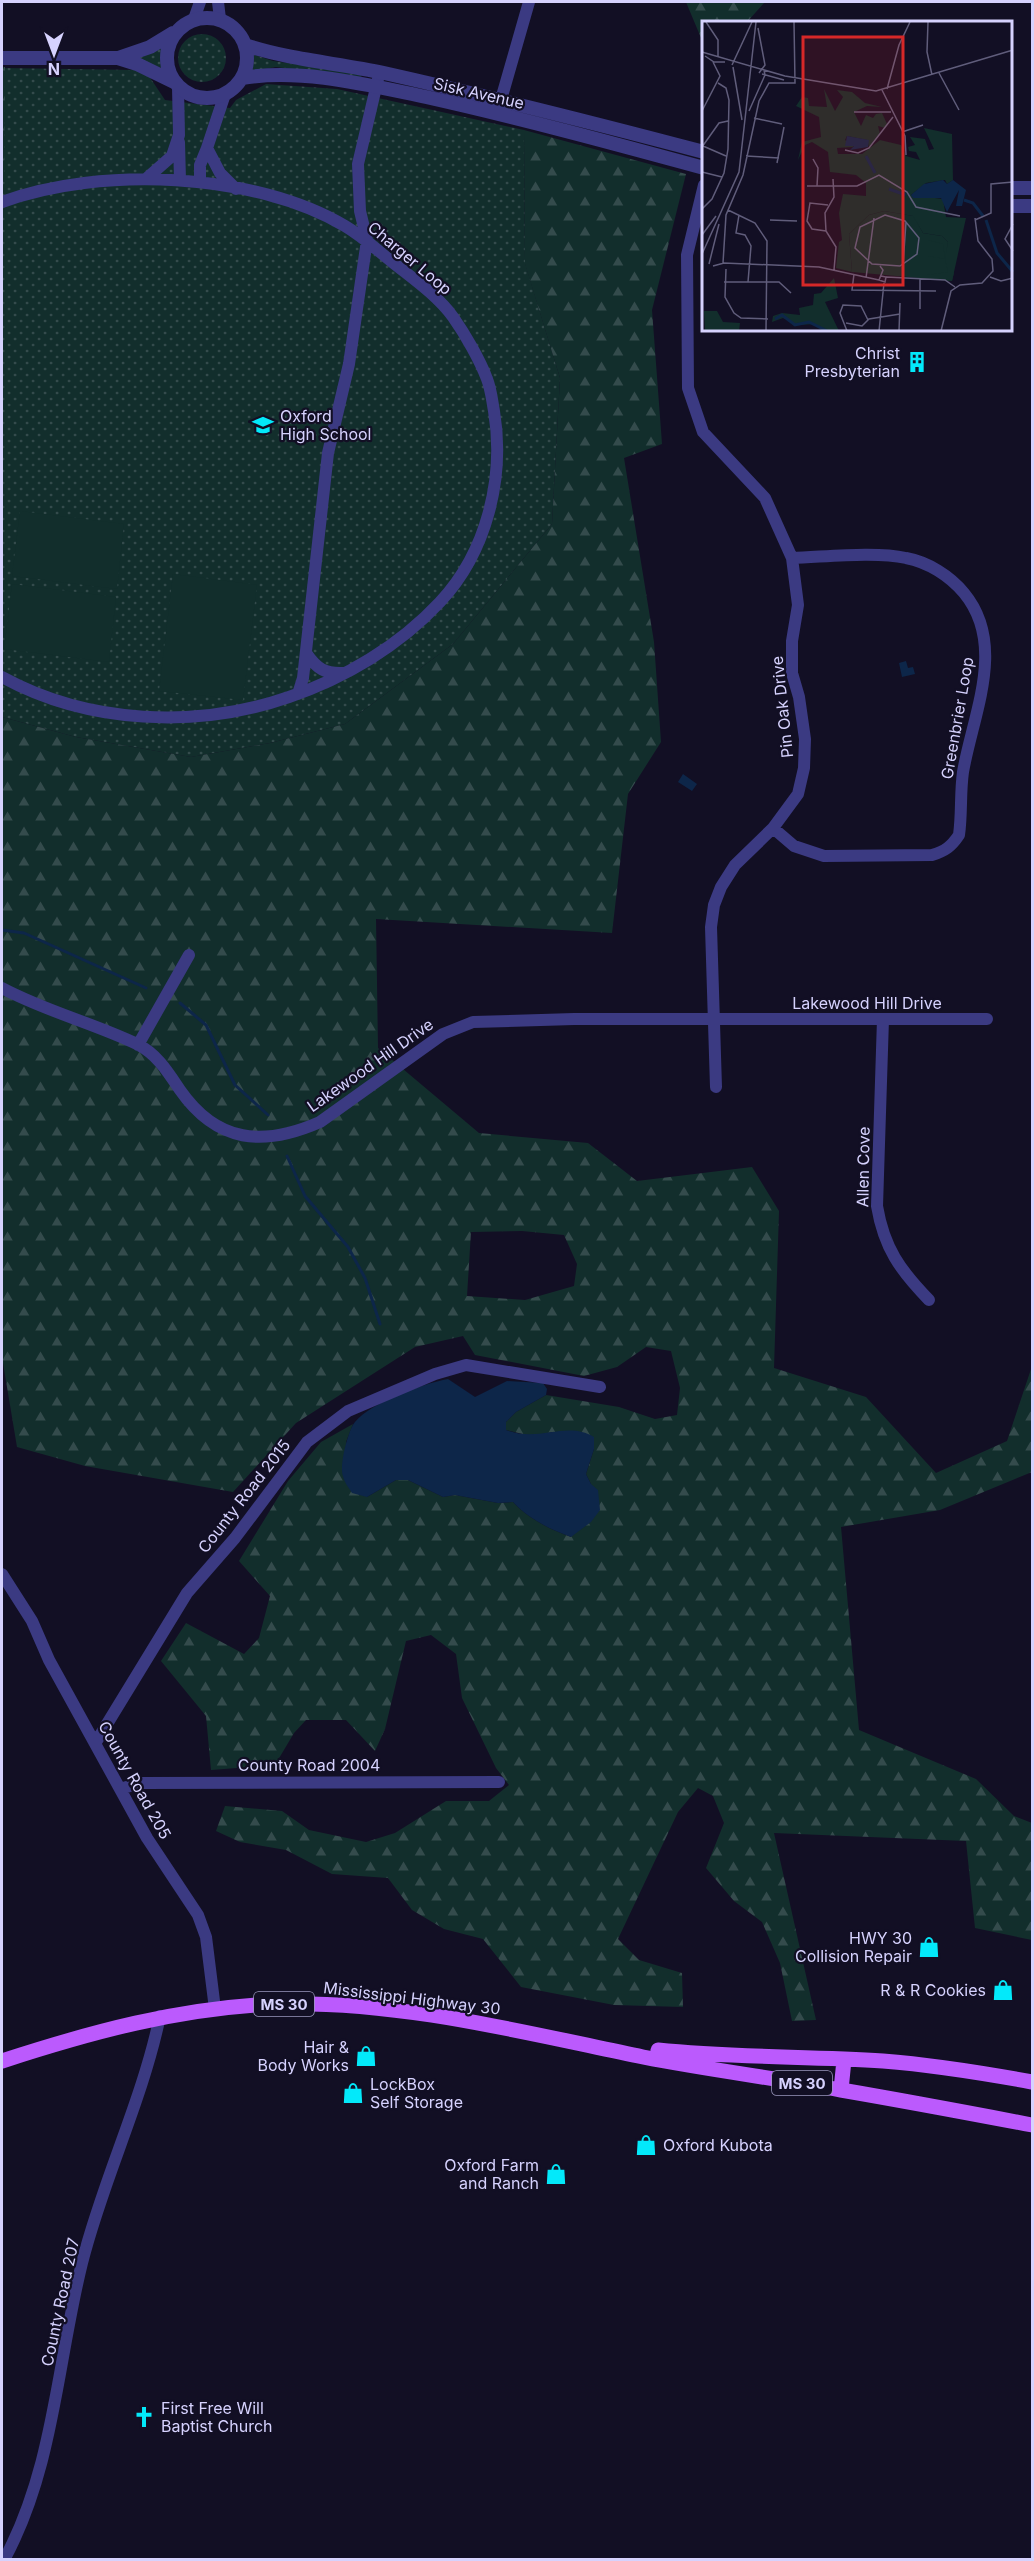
<svg xmlns="http://www.w3.org/2000/svg" width="1034" height="2561" font-family="Inter,sans-serif">
  <style>
    .grass { fill: url(#grass-dots) }
    .forest { fill: url(#forest-firs); fill-rule: evenodd }
    .garden { fill: #122e2c }
    .water { fill: #0d2649 }
    .lines { fill: none; stroke-linecap: round; stroke-linejoin: round }
    .stream { stroke: #0d2649; stroke-width: 3 }
    .minor { stroke: #3b3a82; stroke-width: 12 }
    .tertiary { stroke: #3b3a82; stroke-width: 14 }
    .primary { stroke: #bb5afd; stroke-width: 15 }
    .labels { text-anchor: middle; dominant-baseline: central; stroke-width: 4.5; stroke-linejoin: round; paint-order: stroke }
    .shield { fill: #120f24; stroke: #9b98bd; stroke-width: 1.5 }
    .shield-label { font-size: 15px; font-weight: bold; fill: #d6d2fe }
    .street-label { font-size: 16px; fill: #d6d2fe; stroke: #120f24 }
    .poi-label { font-size: 16px; fill: #d6d2fe; stroke: #120f24; text-anchor: end }
    .inset-river { fill: none; stroke: #0d2649; stroke-width: 3 }
    .inset-road { fill: none; stroke: #605d7b; stroke-width: 1.5 }
    .view { fill: #d62828; fill-opacity: 0.15; stroke: #d62828; stroke-width: 3 }
    .inset-edge { fill: none; stroke: #d6d2fe; stroke-width: 3 }
  </style>
  <defs>
    <pattern id="grass-dots" width="8" height="8" patternUnits="userSpaceOnUse" patternTransform="scale(1.5)"><rect width="8" height="8" fill="#122e2c"/><path d="M2 2h.1M6 6h.1" fill="none" stroke="#344b4c" stroke-width="1.8" stroke-linecap="round"/></pattern>
    <pattern id="forest-firs" width="22" height="20" patternUnits="userSpaceOnUse" patternTransform="scale(1.5)"><rect width="22" height="20" fill="#122e2c"/><path d="M5 1l3.5 6h-7zM16 11l3.5 6h-7z" fill="#344b4c"/></pattern>
  </defs>
  <rect width="100%" height="100%" fill="#120f24"/>
  <path class="grass" d="M178 58a24 24 0 1 1 48 0a24 24 0 1 1-48 0Z
    M168,39l-4,14v19l-29,-16z
    M249,53l24,8 87,12 2,5 -86,-11 -29,5z
    M2,68l133,2 14,6 16,24 65,8 6,-8 30,-16 71,5 187,41 1,133 35,115 -8,146 -99,120 -108,80 -75,19 -79,14 -115,-20 -74,-20z"/>
  <path class="forest" d="M686,2h79l-18,20h-43v23z
    M2,67h3l-1,107h-2z
    M524,130l162,44 -34,136 10,134 -38,14 30,184 7,100 -33,52 -16,139 -236,-14 2,129 101,85 109,10 49,38 115,-14 27,44 -5,157 92,29 70,76 71,-32 25,-75v106l-92,38 -99,17 18,203 117,49 38,37 18,7v117l-57,-12 -9,-87 -192,-8 42,187 -24,1 -12,-58 -18,-41 -28,-21 -28,-33 18,-45 -11,-27 -15,-8 -20,24 -60,127 21,21 43,13 1,34 -69,-2 -93,-18 -38,-48 -39,-10 -32,-19 -24,-32 -56,-4 -46,-24 -46,-8 -24,-11 9,-25 57,5 27,19 57,12 29,-9 51,-32h43l20,-16 -13,-17 -34,-70 -6,-44 -25,-19 -25,6 -21,88 -10,22 -29,-31h-40l-12,13 -19,32 -64,5 -5,-54 -45,-55 25,-38 58,31 15,-16 11,-42 -31,-35 49,-80 33,-39 32,-18 -7,18 21,55 29,-17h12l35,17 12,-2 43,8 15,-1c16,17 36,27 58,35l20,-53 -5,-10 8,-25 -41,-17 -22,4 -25,-6v-8l10,-10 30,-17 73,12 36,12 22,-4 3,-27 -9,-37 -25,-4 -29,20 -33,9 -109,-21 -12,-19 -48,11 -119,76 -63,69 -148,-26 -68,-19 -15,-90v-640l74,20 115,20 79,-14 75,-19 108,-80 99,-120 8,-146 -35,-114zM522,1231l42,4 13,29 -3,22 -49,14 -58,-4 4,-64z"/>
  <path class="garden" d="M20,511l104,13 -7,65 -105,-13z
    M173,574l84,11 -14,115 -84,-9z
    M12,584l104,13 -7,65 -105,-13z"/>
  <path class="water" d="M906,661l2,7 5,-1 2,7 -13,3 -3,-14z
    M683,774l14,10 -5,7 -14,-9z
    M448,1379l27,18 32,-16 36,2 4,6 -1,6 -30,17 -10,10v8c33,13 61,-10 88,7v12l-8,25 5,10 7,6 2,20 -9,12 -20,15c-22,-8 -42,-18 -58,-35l-15,1 -43,-8 -12,2 -35,-17h-12l-29,17 -15,-4c-3,-5 -8,-11 -9,-17 -4,-10 5,-46 12,-54 17,-20 67,-38 93,-43z"/>
  <g class="lines">
    <path class="stream" d="M2,930l22,3 122,55
      M180,1003l26,22 29,60 33,30
      M287,1156l18,40 43,51 17,31 15,46"/>
    <path class="minor" d="M218,2l2,17
      M194,19l6,-17
      M225,94l-18,54 13,25 16,16
      M498,110l31,-108
      M179,142l1,38
      M147,178l25,-22 7,-21 -1,-48
      M200,182v-17l7,-17
      M704,185l-17,70 1,133 15,44 62,66 27,60 6,47 -6,36v32l7,24 6,42 -1,29 -6,26 -25,34 -38,37 -14,22 -7,18 -3,22 5,160
      M2,202c98,-36 252,-30 343,24 17,10 31,23 46,35 21,17 46,34 62,56 12,17 27,43 34,62 4,10 5,21 7,32 11,66 -7,141 -54,191 -41,44 -95,76 -151,95 -92,32 -201,27 -287,-20
      M306,653c11,16 19,21 38,20
      M298,694l5,-16 25,-225 21,-89 18,-124 -7,-29 -2,-47 20,-85
      M773,828l21,18 30,10 108,-1c13,-4 19,-8 27,-20 3,-21 1,-42 4,-63 10,-58 44,-127 1,-179 -14,-17 -36,-31 -58,-35 -31,-7 -81,-1 -114,0
      M2,988c43,23 91,35 135,56 20,10 31,28 43,46 37,53 83,57 140,32l123,-88 30,-12 101,-3h413
      M883,1019l-6,187c7,42 23,64 52,94
      M138,1045l51,-90
      M2,1574l30,47 17,39 98,178 51,77 8,22 9,72
      M96,1742l91,-149 48,-55 72,-96 41,-31 87,-37 31,-9 134,22
      M120,1789l20,-6 359,-1
      M4,2560c50,-92 53,-197 78,-297 21,-84 60,-161 78,-247"/>
    <path class="tertiary" d="M167 58a40 40 0 1 1 80 0a40 40 0 1 1-80 0Z
      M245,45c45,15 93,18 139,28 107,24 214,51 320,79
      M2,58h116l19,6 37,18
      M118,58l32,-11 23,-14
      M242,78c60,-10 126,7 184,19 94,21 186,46 278,71
      M1012,188h20
      M1012,206h20"/>
    <path class="primary" d="M658,2050c75,8 150,6 225,11 50,4 100,12 149,21
      M2,2061c89,-29 177,-53 272,-57 124,-4 248,28 369,53 66,13 132,21 198,33 64,11 128,23 191,35
      M841,2090l3,-30"/>
  </g>
  <defs>
    <symbol id="building-bare" viewBox="-9 -9 18 18"><path d="M-4-6H4V6H1V3H-1V6H-4ZM-2.5-4.3h1.7v1.8h-1.7ZM.8-4.3h1.7v1.8H.8ZM-2.5-1h1.7V.8h-1.7ZM.8-1h1.7V.8H.8Z" fill="#03e9fa" stroke="#120f24" stroke-width="2.5" paint-order="stroke"/></symbol>
    <symbol id="school-bare" viewBox="-9 -9 18 18"><path d="M0-5L7-2L0 1L-7-2ZM-4 1L0 2.5L4 1V4Q0 6-4 4Z" fill="#03e9fa" stroke="#120f24" stroke-width="2.5" paint-order="stroke"/></symbol>
    <symbol id="shop-bare" viewBox="-9 -9 18 18"><path d="M-5-2.5h2.3a2.7 3.5 0 0 1 5.4 0H5L5.5 6h-11ZM-1.5-2.5h3a1.5 2.3 0 0 0-3 0Z" fill="#03e9fa" stroke="#120f24" stroke-width="2.5" paint-order="stroke"/></symbol>
    <symbol id="church-bare" viewBox="-9 -9 18 18"><path d="M-1.2-6h2.4v3.5h3.3v2.4h-3.3V6h-2.4V-.1h-3.3v-2.4h3.3Z" fill="#03e9fa" stroke="#120f24" stroke-width="2.5" paint-order="stroke"/></symbol>
  </defs>
  <g fill-rule="evenodd">
    <use href="#building-bare" x="902" y="347" width="30" height="30"/>
    <use href="#school-bare" x="248" y="410" width="30" height="30"/>
    <use href="#shop-bare" x="914" y="1932" width="30" height="30"/>
    <use href="#shop-bare" x="988" y="1975" width="30" height="30"/>
    <use href="#shop-bare" x="351" y="2041" width="30" height="30"/>
    <use href="#shop-bare" x="338" y="2078" width="30" height="30"/>
    <use href="#shop-bare" x="631" y="2130" width="30" height="30"/>
    <use href="#shop-bare" x="541" y="2159" width="30" height="30"/>
    <use href="#church-bare" x="129" y="2402" width="30" height="30"/>
  </g>
  <g class="labels">
    <g class="shield">
      <rect x="254" y="1992" width="60" height="24" rx="4.5"/>
      <rect x="772" y="2071" width="60" height="24" rx="4.5"/>
    </g>
    <g class="shield-label">
      <text x="284" y="2004">MS 30</text>
      <text x="802" y="2083">MS 30</text>
    </g>
    <g class="street-label">
      <text transform="translate(479 93) rotate(13)">Sisk Avenue</text>
      <text transform="translate(410 258) rotate(40)">Charger Loop</text>
      <text transform="translate(782 707) rotate(-96)">Pin Oak Drive</text>
      <text transform="translate(957 718) rotate(-80)">Greenbrier Loop</text>
      <text x="867" y="1003">Lakewood Hill Drive</text>
      <text transform="translate(370 1065) rotate(-35)">Lakewood Hill Drive</text>
      <text transform="translate(863 1167) rotate(-89)">Allen Cove</text>
      <text transform="translate(244 1496) rotate(-52)">County Road 2015</text>
      <text x="309" y="1765">County Road 2004</text>
      <text transform="translate(135 1780) rotate(61)">County Road 205</text>
      <text transform="translate(412 1998) rotate(7)">Mississippi Highway 30</text>
      <text transform="translate(60 2302) rotate(-78)">County Road 207</text>
    </g>
    <g class="poi-label">
      <text x="900" y="353">Christ<tspan x="900" dy="18">Presbyterian</tspan></text>
      <text x="280" y="416" text-anchor="start">Oxford<tspan x="280" dy="18">High School</tspan></text>
      <text x="912" y="1938">HWY 30<tspan x="912" dy="18">Collision Repair</tspan></text>
      <text x="986" y="1990">R &amp; R Cookies</text>
      <text x="349" y="2047">Hair &amp;<tspan x="349" dy="18">Body Works</tspan></text>
      <text x="370" y="2084" text-anchor="start">LockBox<tspan x="370" dy="18">Self Storage</tspan></text>
      <text x="663" y="2145" text-anchor="start">Oxford Kubota</text>
      <text x="539" y="2165">Oxford Farm<tspan x="539" dy="18">and Ranch</tspan></text>
      <text x="161" y="2408" text-anchor="start">First Free Will<tspan x="161" dy="18">Baptist Church</tspan></text>
    </g>
  </g>
  <g transform="translate(702 21)">
    <rect width="310" height="310" fill="#120f24"/>
    <path d="M182,190l30,5 9,17 19,3 6,6 -1,22 7,9 -2,8 -100,-9 -3,-38 20,-19z" fill="#122e2c"/>
    <path d="M122,68l11,22 8,-14 -6,-7 15,2 13,11 17,4 -15,-1 -13,6 7,14 5,-11 7,3 3,-4 6,-1 5,11 -2,4 -7,-2 2,8 -11,13 -2,-7 -20,-4 -2,4 9,7 -17,1 1,6h24l18,-14 21,5 5,11 14,4 -4,-8 -7,-1 -1,-4 7,-2 -5,-8 15,2 4,11 5,-1 -10,-21 28,6 1,46 -6,4 -2,-4 -19,3 -15,12 32,4 3,18 20,1 -14,63 -25,-3v-3l21,-3 -3,-13 3,-17 -6,-6 -19,-3 -10,-17 -29,-5 -15,4 -20,19 3,38 -16,-4 3,-26 3,-2 -3,-27 4,-19 23,2v-13l-10,-8 -26,-3 -2,-20 -16,-10 -7,3 -7,15 4,-18 19,-5 -2,-20 -23,-11 6,-9 6,1 1,8 18,1zM132,257l4,20 -13,4 14,29h-15l-9,-7 -17,1 -15,-7 -11,4 1,-6 9,-3 18,2 -1,-7 14,-3 1,-11 7,-1zM2,290h13l6,11 17,1 -1,8h-34z" fill="#122e2c"/>
    <path d="M226,219l15,4 2,15 -17,-3z" fill="#122e2c"/>
    <path d="M145,115l22,4 -1,7 -18,3 4,-4h-9zM241,159l4,4 6,-4 13,10 -4,16h-6l3,-16 -12,22 -6,-14h-28l-2,-3 13,-11z" fill="#0d2649"/>
    <path class="inset-river" d="M164,135l9,17M187,168l17,6M262,179l9,3 10,13M284,199l11,33 16,19M73,298l7,-4 13,10 14,-3 18,9"/>
    <path class="inset-road" d="M4,1l12,18v16M226,1l-1,30 5,23M56,7l7,37 -6,8M0,31l83,24 91,15 137,-41M3,35l9,6h11M30,44l20,-43M31,46l9,53M237,52l20,37M60,53l22,6M185,68l12,-44 11,-23M180,69l23,46 1,19M0,90l18,-35 -7,-14M47,90l16,-36 -1,-5M152,91h37M52,97l28,6M200,111l21,-7M1,125l23,10M0,126l17,-24 9,-2M143,129l13,3 11,-5 24,-31M44,135l33,2M111,138l5,9 -1,18M75,142l7,-36M0,151l20,5M131,158l1,18 -9,16 1,18 10,16 -2,23M105,165h50l22,-11 28,17 9,15 44,9M0,188l10,-10 12,-26 4,-24 1,-49 -3,-12 -8,-5M26,189l27,13 12,18 -1,90M37,194l-3,18 9,2 6,11 -3,36M183,194l20,6 14,17 -2,16 -17,12 -28,-2 -17,-16 5,-21zM68,199l27,1M273,199l16,-7v-29l22,-2M311,203l-8,15 8,12M124,210l-14,-2 -5,-8 3,-18 18,2M0,214l14,-19M0,233l37,-82 17,-150M21,242l3,-48 17,-40 16,-74 10,-18h26l-1,-61M7,243l10,-40M201,244l3,-43M11,245l11,-3 95,4 60,13M178,245l3,4 -4,10 6,2 1,-5 -5,-1M24,248l-1,28 9,16 7,5 27,1M152,253l-2,16 84,1M184,256l59,3 10,7M288,256l11,4 12,-3M164,257l8,-60M22,261h55l12,11M218,288v-30M144,302l16,3 7,-7 31,-5M145,310l-7,-18 3,-8 18,1 7,14M177,310l5,-48M197,310l1,-28M239,310l10,-40 9,-6 22,-2 11,-12 -1,-12 -14,-18 -3,-23"/>
    <path class="view" d="M101,16h100v248h-100z"/>
    <rect width="310" height="310" class="inset-edge"/>
  </g>
  <rect width="1034" height="2561" fill="none" stroke="#d6d2fe" stroke-width="6"/>
  <g transform="translate(54 54) rotate(180)" stroke="#120f24" stroke-width="4.5" paint-order="stroke">
  <path d="M0-4.5L10 22L0 15L-10 22Z" fill="#d6d2fe"/>
  <text y="-9" font-size="16" font-weight="bold" text-anchor="middle" fill="#d6d2fe">N</text>
  </g>
</svg>
